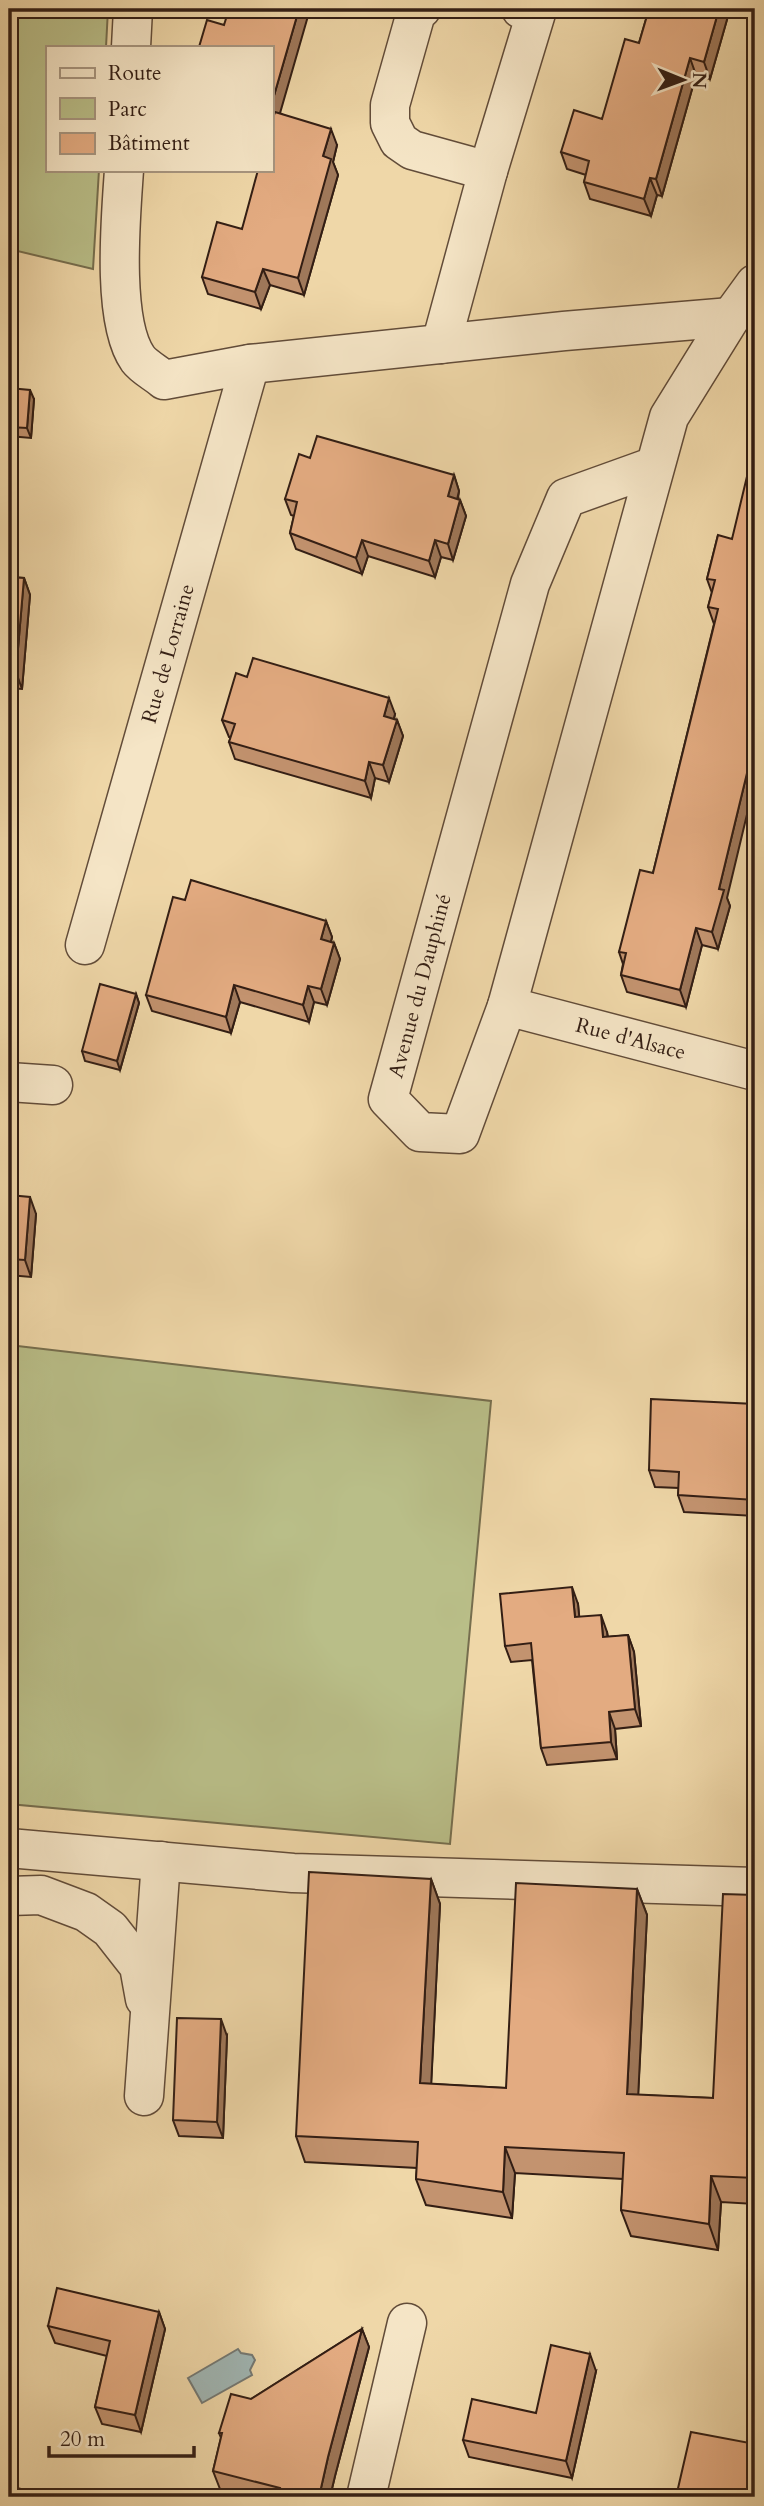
<svg xmlns="http://www.w3.org/2000/svg" width="764" height="2506" font-family="Cardo,serif">
  <style>
    .green { fill: #b9be88; stroke: #766e4e; stroke-width: 2 }
    .water { fill: #a0b6b4; stroke: #747974; stroke-width: 2 }
    .lines { fill: none; stroke-linecap: round; stroke-linejoin: round }
    .minor-casing { stroke: #624c39; stroke-width: 41 }
    .minor { stroke: #f5e5c6; stroke-width: 38 }
    .wall { fill: #c3936f; stroke: #331e14; stroke-width: 2 }
    .shaded-wall { fill: #9f785a; stroke: #331e14; stroke-width: 2 }
    .building { fill: #e3ab81; stroke: #331e14; stroke-width: 2 }
    .labels { text-anchor: middle; dominant-baseline: central; stroke-width: 7; stroke-linejoin: round; paint-order: stroke }
    .street-label { font-size: 21px; fill: #331e14; stroke: #f5e5c6 }
  </style>
  <rect width="100%" height="100%" fill="#efd7a8"/>
  <filter id="stains"><feTurbulence type="fractalNoise" baseFrequency=".00286" numOctaves="4"/><feColorMatrix values="0 0 0 0 .2 0 0 0 0 .09 0 0 0 0 .02 0 0 0 .5 -.17"/></filter>
  <radialGradient id="worn" r=".72"><stop offset=".6" stop-color="#630" stop-opacity="0"/><stop offset="1" stop-color="#630" stop-opacity=".3"/></radialGradient>
  <path class="green" d="M9,9h99l-2,38h-59v123h52l-6,99 -84,-20z
    M9,1345l482,56 -41,443 -441,-40z"/>
  <path class="water" d="M238,2349l3,4 11,2 3,5 -5,10 2,5 -50,28 -14,-25z"/>
  <g class="lines">
    <defs>
      <g id="minor">
        <path d="M421,9l-5,4 -26,92v18l9,18 13,9 76,21"/>
        <path d="M131,47l2,-38"/>
        <path d="M124,170c-3,45 -13,151 14,189 6,8 18,14 26,21l86,-16 314,-33 167,-14"/>
        <path d="M441,344l47,-173 48,-158 -15,-4"/>
        <path d="M655,466l-89,32 -36,86 -142,515 32,33 40,2 47,-128 162,-589 62,-100 24,-33"/>
        <path id="s1" d="M85,945l165,-581"/>
        <path id="s2" d="M507,1006l248,65"/>
        <path d="M9,1082l44,3"/>
        <path d="M9,1848l284,25 462,14"/>
        <path d="M9,1896l32,-1 45,17 24,17 29,37 6,33"/>
        <path d="M144,2096l17,-235"/>
        <path d="M366,2497l41,-174"/>
      </g>
    </defs>
    <use href="#minor" class="minor-casing"/>
    <use href="#minor" class="minor"/>
  </g>
  <path class="wall" d="M649,9h81l-20,70 -14,-4 -34,121 -5,-1 -6,21 -61,-17 -6,-17 2,-7 -19,-6 -6,-17 41,-33 37,-76z
    M271,47l9,66 57,32 -4,17 5,13 -34,120 -34,-10 -9,24 -53,-15 -6,-17 40,-48 29,-59z
    M9,388l25,11 -3,39 -22,-2z
    M310,458l144,17 5,16 -1,8 2,1 6,16 -13,44 -12,-3 -6,20 -67,-21 -6,18 -66,-25 -6,-16 4,-17 -3,-1 -6,-16z
    M718,535l9,363 3,8 -12,43 -16,-4 -16,62 -59,-15 -6,-17 2,-11 -4,-12 34,-79 61,-249 -6,-17 4,-14 -5,-14z
    M9,577l15,1 6,17 -8,94 -13,-1z
    M247,677l148,37 -1,5 3,1 6,16 -14,46 -14,-4 -4,20 -136,-39 -6,-17 2,-5h-2l-7,-17z
    M326,921l6,16 -1,5 3,1 6,16 -13,46 -13,-3 -5,20 -69,-20 -9,31 -79,-22 -6,-16z
    M136,994l3,9 -19,67 -35,-9 -3,-10z
    M9,1195l27,19 -5,63 -22,-2z
    M755,1404v112l-71,-4 -6,-17 1,-7 -24,-1 -6,-17z
    M578,1604l1,13 28,15 1,5 20,-2 6,17 7,74 -26,3 2,30 -70,6 -6,-17 -9,-88 -21,2 -6,-16z
    M431,1879l9,25 -9,180 75,4 131,-199 10,26 -9,180 75,3 42,-203v309l-34,-2 -3,48 -87,-14 -10,-26 2,-31 -108,-6 -3,45 -86,-13 -10,-26 1,-11 -112,-6 -9,-26z
    M227,2036l-4,102 -44,-2 -6,-16z
    M159,2312l6,17 -24,103 -39,-8 -7,-17 12,-51 -52,-13 -7,-17z
    M362,2329l7,18 -34,129 -5,21h-79l-31,-8 -7,-18 8,-33 -2,-5 32,-34z
    M596,2371l-24,107 -103,-21 -6,-17 73,-27z"/>
  <path class="shaded-wall" d="M299,9h11l-34,118 -5,-13v-8z
    M719,9h11l-20,70 -6,-17z
    M690,58l6,17 -34,121 -6,-17z
    M331,129l6,16 -4,17 5,13 -34,120 -6,-17 25,-122z
    M650,178l7,17 -6,21 -7,-17z
    M263,269l7,16 -9,24 -6,-17z
    M30,390l4,9 -3,39 -4,-10z
    M454,475l5,16 -5,22 -6,-17z
    M460,500l6,16 -13,44 -5,-16z
    M362,540l6,16 -6,18 -6,-16z
    M435,540l6,17 -6,20 -6,-16z
    M24,578l6,17 -8,94 -6,-17z
    M389,698l6,16 -5,19 -6,-17z
    M397,720l6,16 -14,46 -6,-17z
    M755,740v41l-28,117 3,8 -12,43 -6,-17 7,-43z
    M369,762l6,16 -4,20 -6,-17z
    M9,913l4,12 -4,34z
    M326,921l6,16 -5,19 -6,-17z
    M696,928l6,17 -16,62 -6,-17z
    M334,943l6,16 -13,46 -6,-16z
    M234,985l6,17 -9,31 -5,-16z
    M308,986l6,16 -5,20 -6,-17z
    M136,994l3,9 -19,67 -3,-9z
    M30,1197l6,17 -5,63 -6,-17z
    M572,1587l6,17 3,30 -6,-17z
    M601,1615l6,17 2,22 -6,-17z
    M628,1635l6,17 7,74 -6,-17z
    M609,1712l6,17 2,30 -6,-17z
    M431,1879l9,25 -10,205 -10,-26z
    M637,1889l10,26 -10,205 -10,-26z
    M221,2019l6,17 -4,102 -6,-16z
    M505,2147l10,26 -3,45 -9,-26z
    M711,2176l10,26 -3,48 -9,-26z
    M159,2312l6,17 -24,103 -6,-17z
    M362,2329l7,18 -34,129 -5,21h-11l9,-40z
    M590,2354l6,17 -24,107 -6,-17z"/>
  <path class="building" d="M229,9h70l-28,97v-59h-72l8,-27 17,5z
    M649,9h70l-15,53 -14,-4 -34,121 -6,-1 -6,21 -60,-17 5,-21 -28,-9 13,-42 28,9 23,-80 14,4z
    M275,112l56,17 -8,27 8,3 -33,119 -35,-9 -8,23 -53,-15 15,-55 25,7 16,-59h13v-45z
    M9,388l21,2 -3,38 -18,-1z
    M317,436l137,39 -6,21 12,4 -12,44 -13,-4 -6,21 -67,-21 -6,18 -66,-25 7,-31 -12,-3 14,-45 11,4z
    M755,443v297l-36,149 5,1 -12,42 -16,-4 -16,62 -59,-15 5,-22 -7,-1 21,-82 13,3 65,-264 -10,-2 7,-27 -8,-1 11,-44 14,4z
    M9,577l15,1 -8,94h-7z
    M253,658l136,40 -5,18 13,4 -14,45 -14,-3 -4,19 -136,-39 6,-18 -13,-4 14,-47 11,4z
    M191,880l135,41 -5,18 13,4 -13,46 -13,-3 -5,19 -69,-20 -8,32 -80,-22 27,-98 12,3z
    M100,984l36,10 -19,67 -35,-10z
    M9,1195l21,2 -5,63 -16,-1z
    M651,1399l104,5v96l-77,-5 1,-23 -30,-2z
    M572,1587l3,30 26,-2 2,22 25,-2 7,74 -26,3 2,30 -70,6 -10,-105 -26,3 -5,-52z
    M309,1872l122,7 -11,204 86,5 10,-205 121,6 -10,205 86,4 10,-204 32,1v283l-44,-2 -2,48 -88,-14 3,-57 -119,-6 -2,45 -87,-13 2,-37 -122,-6z
    M177,2018l44,1 -4,103 -44,-2z
    M57,2288l102,24 -24,103 -40,-8 15,-66 -62,-15z
    M362,2329l-34,128 -9,40h-41l2,-9 -67,-17 9,-38h-3l12,-39 20,5z
    M551,2345l39,9 -24,107 -103,-21 9,-41 64,14z
    M691,2432l64,12v53h-79z
    M9,2486l28,7 -1,4h-27z"/>
  <g class="labels">
    <g class="street-label">
      <text stroke="none"><textPath href="#s1" startOffset="303">Rue de Lorraine</textPath></text>
      <text transform="translate(420 986) rotate(-75)">Avenue du Dauphiné</text>
      <text stroke="none"><textPath href="#s2" startOffset="128">Rue d'Alsace</textPath></text>
    </g>
  </g>
  <rect width="764" height="2506" fill="none" stroke="#efd7a8" stroke-width="35"/>
  <rect x="10" y="10" width="743" height="2485" fill="none" stroke="#331e14" stroke-width="3.5"/>
  <rect x="18" y="18" width="729" height="2471" fill="none" stroke="#331e14" stroke-width="2"/>
  <rect x="46" y="46" width="228" height="126" fill="#f5e5c6" stroke="#a7957f" stroke-width="2"/>
  <rect x="60" y="68" width="35" height="10" fill="#f5e5c6" stroke="#a7957f" stroke-width="2"/>
  <text x="108" y="80" font-size="21" fill="#331e14">Route</text>
  <rect x="60" y="98" width="35" height="21" fill="#b9be88" stroke="#a7957f" stroke-width="2"/>
  <text x="108" y="116" font-size="21" fill="#331e14">Parc</text>
  <rect x="60" y="133" width="35" height="21" fill="#e3ab81" stroke="#a7957f" stroke-width="2"/>
  <text x="108" y="150" font-size="21" fill="#331e14">Bâtiment</text>
  <g transform="translate(683 80) rotate(91)" stroke="#f5e5c6" stroke-width="5" paint-order="stroke">
  <path d="M0-5L12 26L0 18L-12 26Z" fill="#331e14"/>
  <text y="-10" font-size="19" font-weight="bold" text-anchor="middle" fill="#331e14">N</text>
  </g>
  <path d="M49 2446v10h145v-10" fill="none" stroke="#331e14" stroke-width="3.5"/>
  <text x="60" y="2446" font-size="21" fill="#331e14" stroke="#f5e5c6" stroke-width="5" paint-order="stroke">20 m</text>
  <rect width="100%" height="100%" filter="url(#stains)"/>
  <rect width="100%" height="100%" fill="url(#worn)"/>
</svg>
